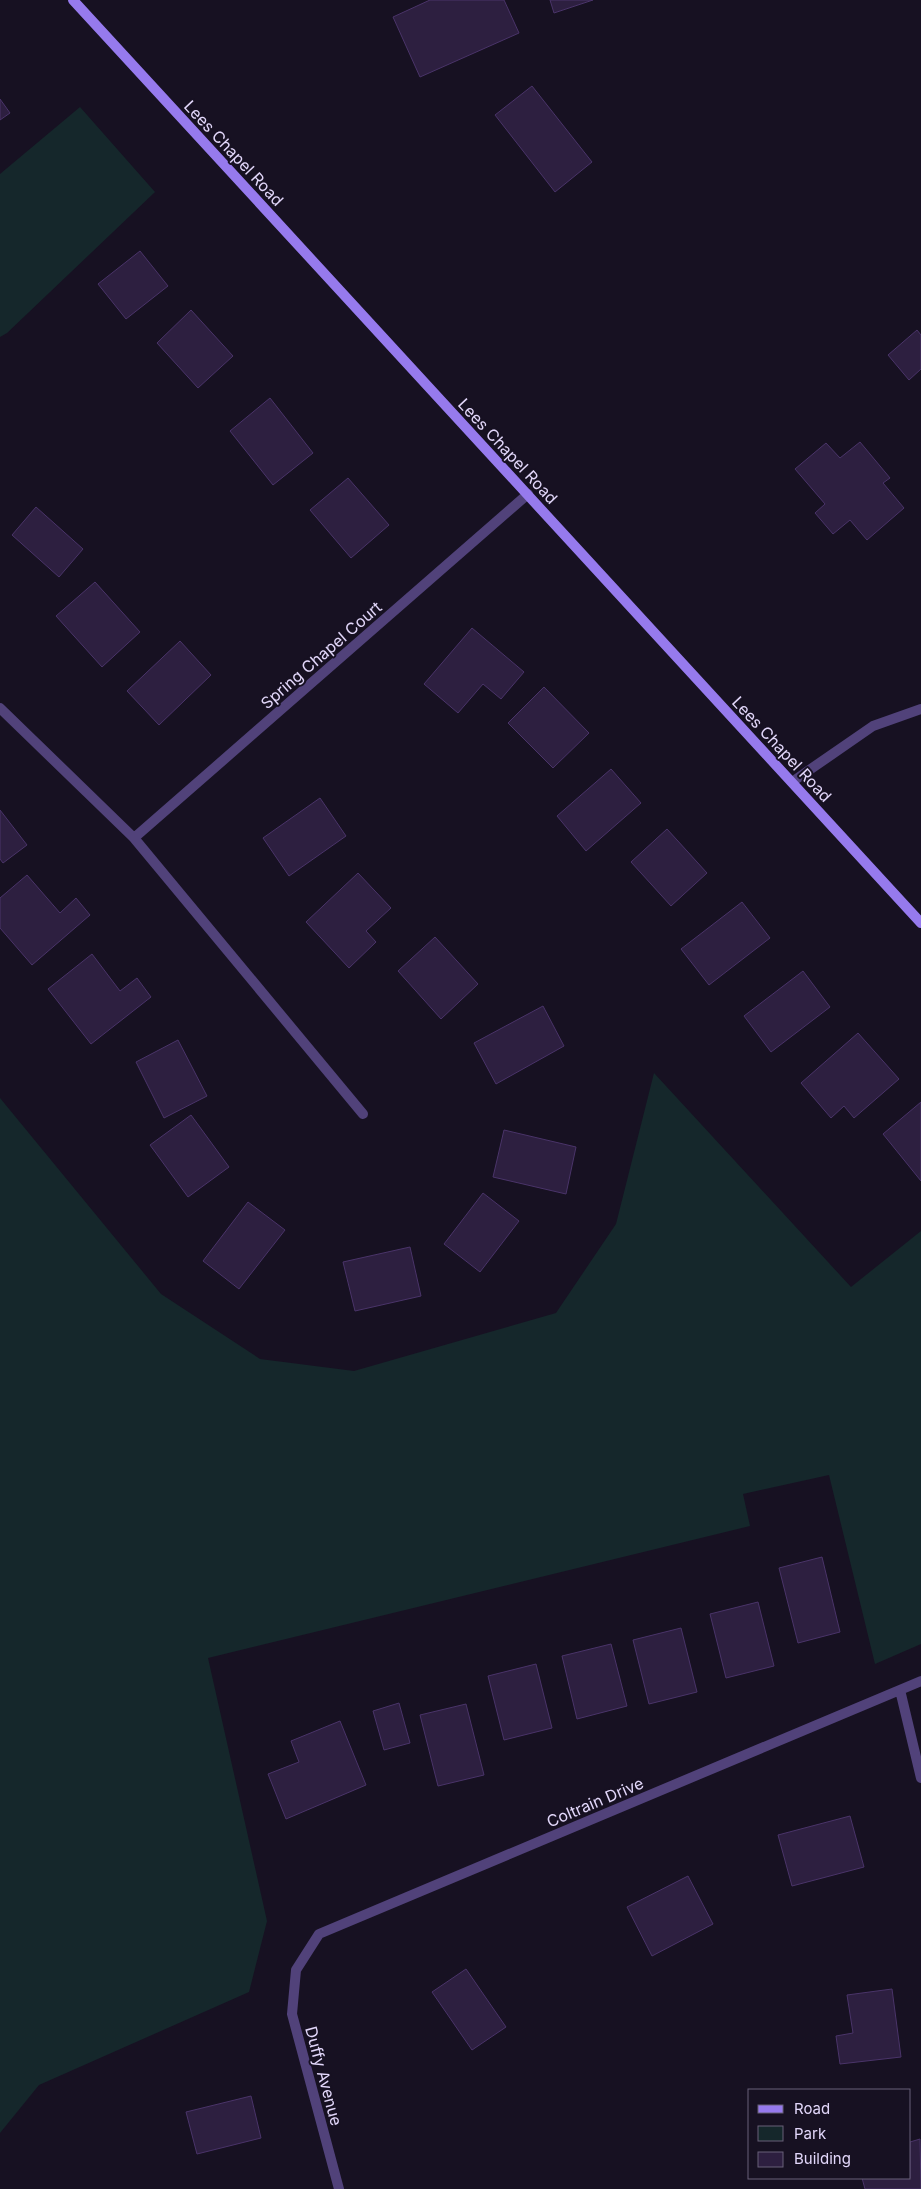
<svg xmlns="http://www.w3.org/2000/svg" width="921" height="2189" font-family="Inter,sans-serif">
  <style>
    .green { fill: #15272b }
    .building { fill: #2d1f40; stroke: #4a3469 }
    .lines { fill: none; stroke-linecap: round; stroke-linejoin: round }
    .street { stroke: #51427a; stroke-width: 10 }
    .secondary { stroke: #967aed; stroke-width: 10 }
    .labels { text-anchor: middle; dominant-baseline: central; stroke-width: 4; stroke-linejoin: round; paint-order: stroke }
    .street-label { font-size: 16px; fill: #e2d7fa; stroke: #171122 }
  </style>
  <rect width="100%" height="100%" fill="#171122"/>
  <path class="green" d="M80,107l75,85 -148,141 -7,4v-163z
    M654,1073l197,214 70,-56v413l-46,20 -46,-189 -86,19 7,32 -542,132 59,263 -18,71 -210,93 -39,48v-1035l161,196 99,65 94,12 202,-58 60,-89z"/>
  <path class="building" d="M430,0h74l15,33 -99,44 -27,-60z
    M550,0h43l-39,13z
    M532,86l60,76 -37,30 -60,-77z
    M0,99l10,14 -10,7z
    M140,251l28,35 -42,33 -28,-35z
    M191,310l42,46 -35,32 -41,-45z
    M917,330l4,5v34l-12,11 -21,-25z
    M270,398l43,55 -40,32 -43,-54z
    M860,442l30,36 -7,5 21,25 -37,32 -17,-20 -17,14 -18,-21 10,-9 -30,-35 31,-26 14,15z
    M348,478l41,47 -38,33 -41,-48z
    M36,507l47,42 -24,28 -47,-42z
    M95,582l45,50 -38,35 -46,-51z
    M472,628l52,44 -23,27 -18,-15 -25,29 -34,-29z
    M180,641l31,34 -52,50 -32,-34z
    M544,687l45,46 -36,35 -45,-45z
    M611,769l30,34 -55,48 -29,-35z
    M320,798l26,38 -57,40 -26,-38z
    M0,810l27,35 -24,18 -3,-4z
    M667,829l40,44 -36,33 -40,-44z
    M358,873l33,35 -25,23 10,11 -27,26 -43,-46z
    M27,875l33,38 16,-15 14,17 -58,50 -32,-37v-30z
    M742,902l28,36 -61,47 -28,-36z
    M435,937l43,47 -37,35 -43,-48z
    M92,954l28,37 17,-13 14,19 -60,47 -43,-55z
    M803,971l27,36 -59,45 -27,-36z
    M543,1006l21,40 -68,38 -22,-41z
    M858,1033l41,46 -45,39 -10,-12 -13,12 -30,-35z
    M178,1040l29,56 -43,22 -28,-56z
    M921,1102v79l-38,-47z
    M191,1115l38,52 -41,30 -38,-52z
    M504,1130l72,17 -10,47 -73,-17z
    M483,1193l36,28 -39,51 -36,-28z
    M248,1202l37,28 -46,59 -36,-28z
    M410,1247l11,49 -66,15 -12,-49z
    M822,1557l18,75 -42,11 -19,-75z
    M758,1602l16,64 -48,12 -16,-64z
    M681,1628l16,64 -48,12 -16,-64z
    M611,1644l16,62 -50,13 -15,-63z
    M536,1664l16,64 -48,12 -16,-64z
    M399,1703l11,40 -26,7 -11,-39z
    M466,1704l18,71 -46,11 -18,-71z
    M340,1721l26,64 -80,34 -18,-45 31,-12 -8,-21z
    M850,1816l14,51 -72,19 -14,-51z
    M688,1876l25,48 -61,32 -25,-49z
    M466,1969l40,58 -34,23 -40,-58z
    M892,1989l9,68 -61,7 -4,-28 17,-3 -6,-38z
    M251,2096l10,42 -64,16 -11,-42z
    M920,2139l1,50h-56l-3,-11h48v-36z"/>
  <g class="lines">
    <path class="street" d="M0,708l134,130 229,276
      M792,782l81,-56 48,-17
      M134,838l394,-344
      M900,1690l21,88
      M339,2189l-47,-175 4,-44 23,-36 602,-253"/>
    <path class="secondary" d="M73,0l848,923"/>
  </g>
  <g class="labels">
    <g class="street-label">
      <text transform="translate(234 153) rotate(47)">Lees Chapel Road</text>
      <text transform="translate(508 451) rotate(47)">Lees Chapel Road</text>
      <text transform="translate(321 655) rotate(-41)">Spring Chapel Court</text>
      <text transform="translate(782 749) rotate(47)">Lees Chapel Road</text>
      <text transform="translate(595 1802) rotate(-23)">Coltrain Drive</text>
      <text transform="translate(324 2076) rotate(75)">Duffy Avenue</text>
    </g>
  </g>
  <rect x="748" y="2089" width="162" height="90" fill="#171122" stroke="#686078"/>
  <rect x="758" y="2105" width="25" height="8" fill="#967aed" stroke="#686078"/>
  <text x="794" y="2114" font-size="15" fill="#e2d7fa">Road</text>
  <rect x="758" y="2126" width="25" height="15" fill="#15272b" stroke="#686078"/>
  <text x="794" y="2139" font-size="15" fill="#e2d7fa">Park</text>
  <rect x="758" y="2152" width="25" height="15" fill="#2d1f40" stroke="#686078"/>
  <text x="794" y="2164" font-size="15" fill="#e2d7fa">Building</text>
</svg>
